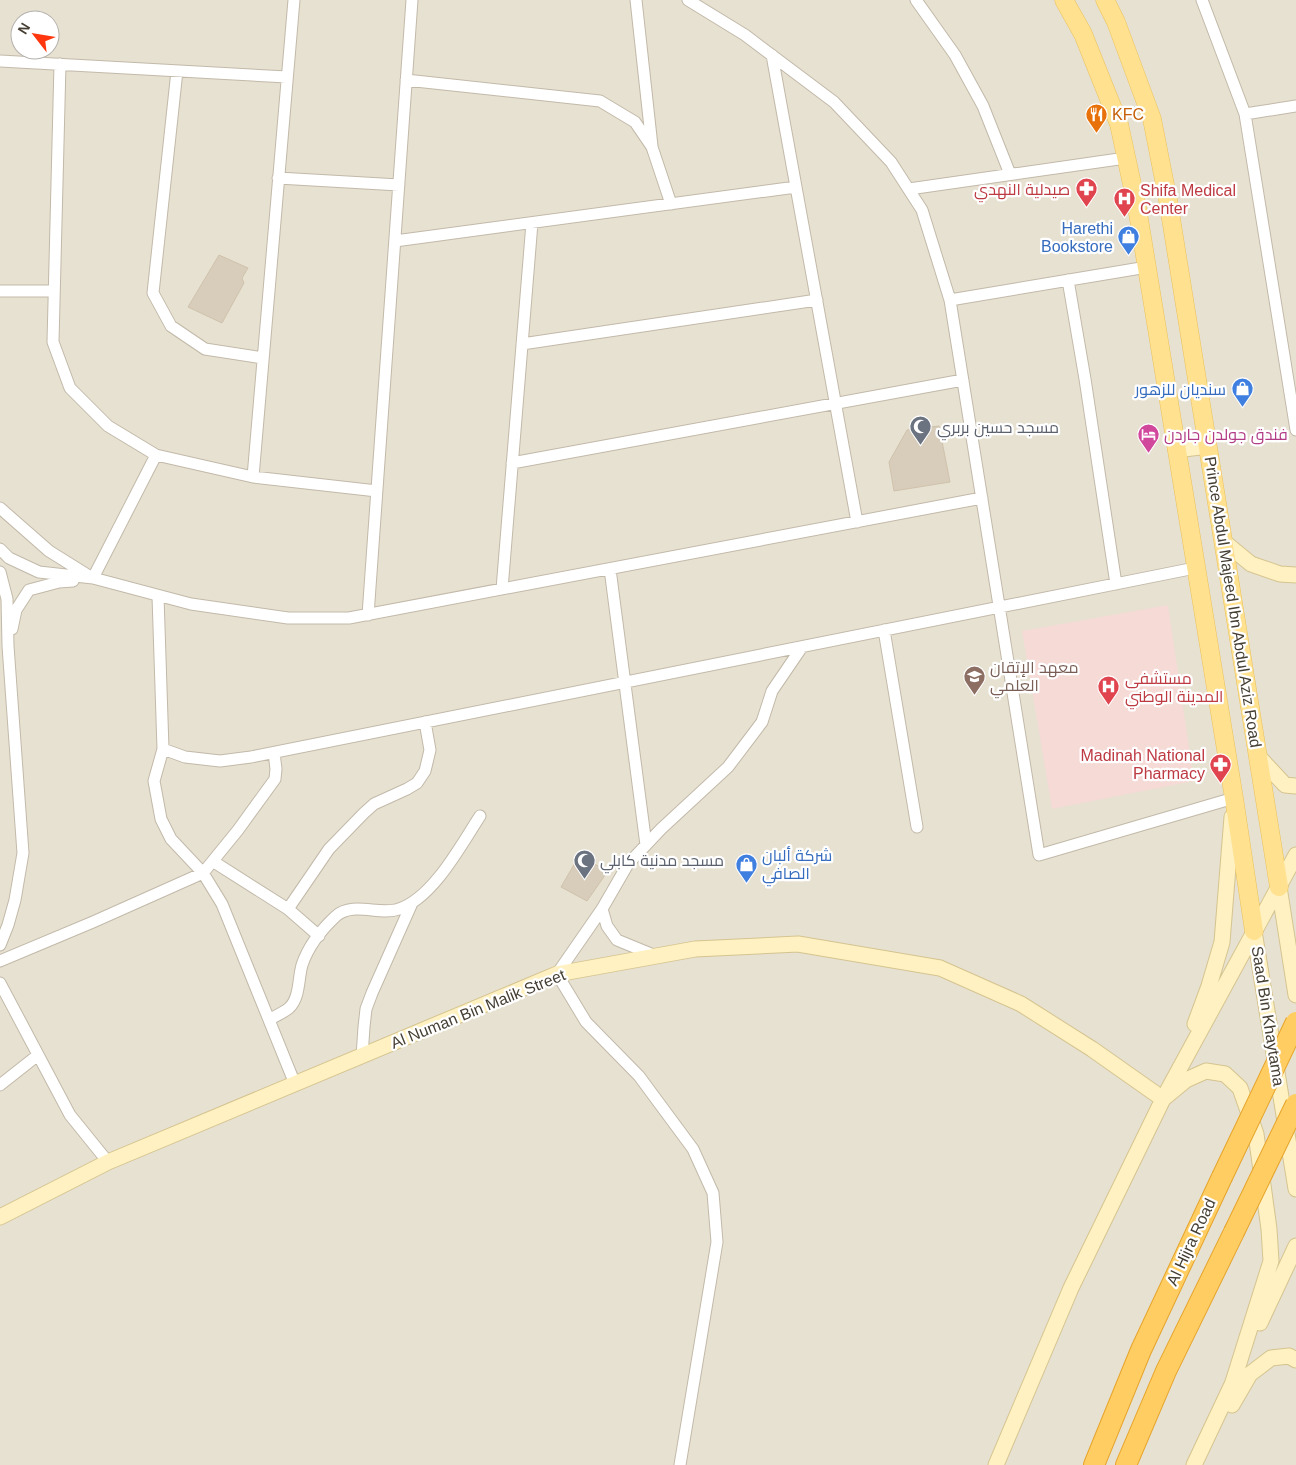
<svg xmlns="http://www.w3.org/2000/svg" width="1296" height="1465" font-family="Arial,Cairo,sans-serif">
  <style>
    .residential { fill: #e7e1d1; fill-rule: evenodd }
    .medical { fill: #f5dad6 }
    .building { fill: #d8cdbb; stroke: #d0c2ab }
    .lines { fill: none; stroke-linecap: round; stroke-linejoin: round }
    .street-casing { stroke: #c2b9a9; stroke-width: 13 }
    .secondary-casing { stroke: #d5c490; stroke-width: 17 }
    .primary-casing { stroke: #eac15a; stroke-width: 19 }
    .highway-casing { stroke: #e6a42b; stroke-width: 22 }
    .street { stroke: #fff; stroke-width: 11 }
    .secondary { stroke: #fff1c1; stroke-width: 15 }
    .primary { stroke: #ffe190; stroke-width: 18 }
    .highway { stroke: #ffcd62; stroke-width: 20 }
    .highway-bridge-casing { stroke: #e6a42b; stroke-width: 22; stroke-linecap: butt }
    .highway-bridge { stroke: #ffcd62; stroke-width: 20 }
    .labels { text-anchor: middle; dominant-baseline: central; stroke-width: 4.5; stroke-linejoin: round; paint-order: stroke }
    .food-label { font-size: 16px; fill: #c56008; stroke: #fff; text-anchor: start }
    .health-label { font-size: 16px; fill: #be3a42; stroke: #fff; text-anchor: end }
    .shop-label { font-size: 16px; fill: #366cbe; stroke: #fff; text-anchor: end }
    .worship-label { font-size: 16px; fill: #5b616d; stroke: #fff; text-anchor: start }
    .hotel-label { font-size: 16px; fill: #b23c85; stroke: #fff; text-anchor: start }
    .street-label { font-size: 16px; fill: #453e33; stroke: #fff }
    .education-label { font-size: 16px; fill: #785e54; stroke: #fff; text-anchor: start }
  </style>
  <rect width="100%" height="100%" fill="#f3eee3"/>
  <path class="residential" d="M0,0h1296v1465h-1296zM20,20h30v30h-30z"/>
  <path class="medical" d="M1168,605l26,176 -142,28 -30,-178z"/>
  <path class="building" d="M219,255l29,13 -6,10 2,5 -22,40 -34,-16z
    M939,426l11,56 -56,9 -5,-29 18,-32z
    M579,856l29,15 -21,30 -26,-14z"/>
  <g class="lines">
    <defs>
      <path id="street" d="M636,0l16,146
        M688,0l57,35 89,67 57,60 31,48 28,90 89,555 195,-57
        M916,0l39,55 28,51 27,68
        M1202,0l43,114 51,316
        M772,55l85,467
        M0,61l287,16
        M60,64l-7,278 17,46 38,38 48,29 97,22 124,14
        M177,71l-24,222 18,33 34,23 58,9
        M406,80l194,21 35,21 17,25 19,57
        M1245,114l51,-8
        M278,178l121,7
        M909,189l217,-31
        M395,241l401,-54
        M1068,280l17,99 31,205
        M0,291h54
        M950,300l197,-33
        M522,344l295,-44
        M512,463l451,-83
        M253,477l41,-477
        M0,508l49,43 40,25
        M0,549l9,9 30,14 54,6 98,26 97,14h61l633,-120
        M610,569l36,276
        M0,572l7,27 1,47 15,207 -8,47 -7,25 -8,20
        M93,578l63,-123
        M502,589l30,-366
        M158,596l5,153 22,8 35,4 31,-4 944,-189
        M368,615l44,-615
        M12,629l4,-19 13,-20 30,-8 14,-1
        M884,630l33,197
        M163,749l-9,32 7,38 10,20 32,34 19,31 73,180
        M214,862l74,47 31,27
        M288,909l41,-60 35,-36 10,-9 33,-15 10,-6 8,-12 5,-21 -5,-28
        M602,909l5,17 10,14 39,16
        M0,961l93,-39 110,-49 35,-43 37,-51 1,-10 -2,-16
        M0,983l70,132 38,47
        M269,1020c6,-4 14,-7 20,-12 11,-10 9,-29 13,-43 6,-18 20,-36 34,-49 17,-15 44,0 63,-7 34,-11 62,-64 81,-93
        M362,1056l2,-29 2,-18 6,-16 40,-90
        M0,1085l38,-30
        M680,1465l37,-223 -4,-49 -20,-44 -54,-73 -53,-54 -29,-48 45,-65 26,-45 33,-35 67,-62 34,-45 10,-31 30,-44"/>
      <path id="secondary" d="M1176,450l32,-4
        M1223,541l28,23 29,10 16,1
        M1258,756l27,29 11,1
        M1279,887l17,108
        M1254,931l42,258
        M1195,1024l14,-38 13,-44 10,-125
        M0,1217l108,-55 449,-188 138,-25 103,-5 142,24 81,36 71,45 71,50 23,-19 20,-9 19,3 15,14 16,46 13,95 2,32 -38,121
        M1260,1323l36,-77
        M1232,1405l18,-31 21,-16 18,-2 7,4
        M996,1465l75,-177 92,-189 133,-244
        M1194,1465l43,-91"/>
      <path id="primary" d="M1064,0l19,34 36,90 18,83 97,591 20,133
        M1105,0l11,22 36,97 16,81 111,687"/>
      <path id="highway" d="M1094,1465l47,-115 81,-173
        M1126,1465l40,-94 68,-139"/>
    </defs>
    <use href="#street" class="street-casing"/>
    <use href="#secondary" class="secondary-casing"/>
    <use href="#primary" class="primary-casing"/>
    <use href="#highway" class="highway-casing"/>
    <use href="#street" class="street"/>
    <use href="#secondary" class="secondary"/>
    <use href="#primary" class="primary"/>
    <use href="#highway" class="highway"/>
    <defs>
      <path id="highway-bridge" d="M1222,1177l74,-155
        M1234,1232l62,-128"/>
    </defs>
    <use href="#highway-bridge" class="highway-bridge-casing"/>
    <use href="#highway-bridge" class="highway-bridge"/>
  </g>
  <defs>
    <symbol id="restaurant-pin" viewBox="-11 -11 22 30"><path d="M0 17L-7.5 6A9.5 9.5 0 1 1 7.5 6Z" fill="#e8710a" stroke="#fff"/><path d="M-5-6h1v4h1v-4h1v4h1v-4h1v5L-1.5 .5V6h-2V.5L-5-1ZM5-6V6H3V1.5H1.5Q1.5-4 5-6Z" fill="#fff"/></symbol>
    <symbol id="pharmacy-pin" viewBox="-11 -11 22 30"><path d="M0 17L-7.5 6A9.5 9.5 0 1 1 7.5 6Z" fill="#e0444e" stroke="#fff"/><path d="M-2-6h4v4h4v4h-4v4h-4v-4h-4v-4h4Z" fill="#fff"/></symbol>
    <symbol id="hospital-pin" viewBox="-11 -11 22 30"><path d="M0 17L-7.5 6A9.5 9.5 0 1 1 7.5 6Z" fill="#e0444e" stroke="#fff"/><path d="M-5-5h3v3.5h4V-5h3V5h-3V1.5h-4V5h-3Z" fill="#fff"/></symbol>
    <symbol id="shop-pin" viewBox="-11 -11 22 30"><path d="M0 17L-7.5 6A9.5 9.5 0 1 1 7.5 6Z" fill="#3f7fe0" stroke="#fff"/><path d="M-5-2.5h2.3a2.7 3.5 0 0 1 5.4 0H5L5.5 6h-11ZM-1.5-2.5h3a1.5 2.3 0 0 0-3 0Z" fill="#fff"/></symbol>
    <symbol id="mosque-pin" viewBox="-11 -11 22 30"><path d="M0 17L-7.5 6A9.5 9.5 0 1 1 7.5 6Z" fill="#6b7280" stroke="#fff"/><path d="M3.5-4.9A6 6 0 1 0 3.5 4.9A5 5 0 1 1 3.5-4.9Z" fill="#fff"/></symbol>
    <symbol id="hotel-pin" viewBox="-11 -11 22 30"><path d="M0 17L-7.5 6A9.5 9.5 0 1 1 7.5 6Z" fill="#d1479c" stroke="#fff"/><path d="M-6-4.5h1.5V1H6V5H4.5V3h-9V5H-6ZM-4 0a1.8 1.8 0 1 1 3.6 0ZM.5 0V-2.5h3Q6-2.5 6 0Z" fill="#fff"/></symbol>
    <symbol id="school-pin" viewBox="-11 -11 22 30"><path d="M0 17L-7.5 6A9.5 9.5 0 1 1 7.5 6Z" fill="#8d6e63" stroke="#fff"/><path d="M0-5L7-2L0 1L-7-2ZM-4 1L0 2.5L4 1V4Q0 6-4 4Z" fill="#fff"/></symbol>
  </defs>
  <g fill-rule="evenodd">
    <use href="#restaurant-pin" x="1084" y="102" width="25" height="34"/>
    <use href="#pharmacy-pin" x="1074" y="176" width="25" height="34"/>
    <use href="#hospital-pin" x="1112" y="186" width="25" height="34"/>
    <use href="#shop-pin" x="1116" y="224" width="25" height="34"/>
    <use href="#shop-pin" x="1230" y="376" width="25" height="34"/>
    <use href="#mosque-pin" x="908" y="414" width="25" height="34"/>
    <use href="#hotel-pin" x="1136" y="422" width="25" height="34"/>
    <use href="#school-pin" x="962" y="664" width="25" height="34"/>
    <use href="#hospital-pin" x="1096" y="674" width="25" height="34"/>
    <use href="#pharmacy-pin" x="1208" y="752" width="25" height="34"/>
    <use href="#mosque-pin" x="572" y="848" width="25" height="34"/>
    <use href="#shop-pin" x="734" y="852" width="25" height="34"/>
  </g>
  <g class="labels">
    <g class="food-label">
      <text x="1112" y="114">KFC</text>
    </g>
    <g class="health-label">
      <text x="1070" y="189">صيدلية النهدي</text>
      <text x="1140" y="190" text-anchor="start">Shifa Medical<tspan x="1140" dy="18">Center</tspan></text>
      <text x="1125" y="678" text-anchor="start">مستشفى<tspan x="1125" dy="18">المدينة الوطني</tspan></text>
      <text x="1205" y="755">Madinah National<tspan x="1205" dy="18">Pharmacy</tspan></text>
    </g>
    <g class="shop-label">
      <text x="1113" y="228">Harethi<tspan x="1113" dy="18">Bookstore</tspan></text>
      <text x="1226" y="389">سنديان للزهور</text>
      <text x="762" y="855" text-anchor="start">شركة ألبان<tspan x="762" dy="18">الصافي</tspan></text>
    </g>
    <g class="worship-label">
      <text x="937" y="427">مسجد حسين بربري</text>
      <text x="600" y="860">مسجد مدنية كابلي</text>
    </g>
    <g class="hotel-label">
      <text x="1164" y="434">فندق جولدن جاردن</text>
    </g>
    <g class="street-label">
      <text transform="translate(1233 602) rotate(81)">Prince Abdul Majeed Ibn Abdul Aziz Road</text>
      <text transform="translate(478 1009) rotate(-22)">Al Numan Bin Malik Street</text>
      <text transform="translate(1268 1016) rotate(81)">Saad Bin Khaytama</text>
      <text transform="translate(1191 1242) rotate(-65)">Al Hijra Road</text>
    </g>
    <g class="education-label">
      <text x="990" y="667">معهد الإتقان<tspan x="990" dy="18">العلمي</tspan></text>
    </g>
  </g>
  <g transform="translate(35 35) rotate(301)"><circle r="24" fill="#ffffff" stroke="#b5b2ad"/>
  <path d="M0-4L9 19L0 12L-9 19Z" fill="#ff360e"/>
  <text y="-8" font-size="14" font-weight="bold" text-anchor="middle" fill="#453e33">N</text>
  </g>
</svg>
